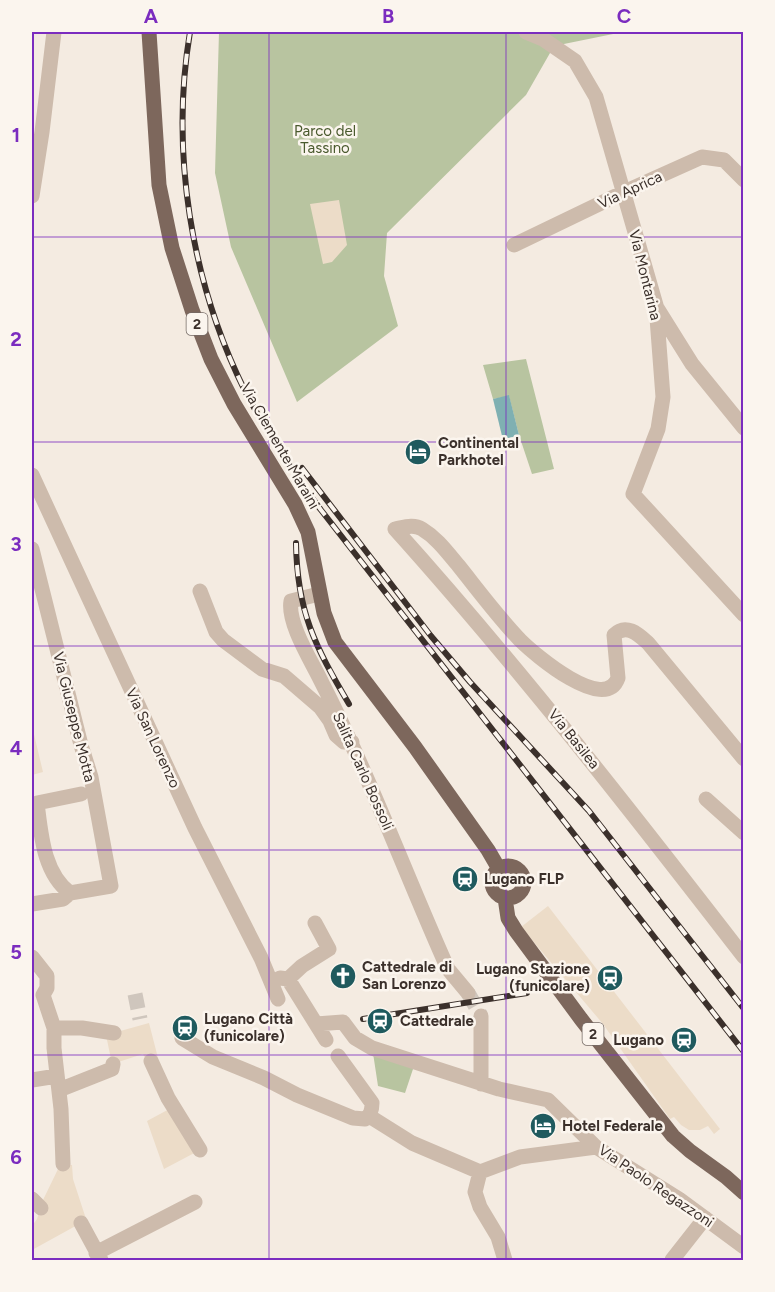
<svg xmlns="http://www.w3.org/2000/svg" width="775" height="1292" font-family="Figtree,sans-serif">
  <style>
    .green { fill: #b8c4a0 }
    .plaza { fill: #ecdcc8 }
    .water { fill: #7fb0b2 }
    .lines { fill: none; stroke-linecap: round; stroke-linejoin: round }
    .minor-tunnel { stroke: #cfc6bd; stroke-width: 15; stroke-dasharray: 15 8; stroke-linecap: butt }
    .minor { stroke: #cdbbac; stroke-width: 15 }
    .major { stroke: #7d675c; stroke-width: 15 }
    .rail-casing { stroke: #3b302b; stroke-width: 6 }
    .rail { stroke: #fbf5ee; stroke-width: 4; stroke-dasharray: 11; stroke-linecap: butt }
    .grid { fill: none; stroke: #7b2cbf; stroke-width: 1.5; stroke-opacity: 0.55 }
    .labels { text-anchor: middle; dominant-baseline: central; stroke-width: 5; stroke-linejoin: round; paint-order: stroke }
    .shield { fill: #fbf5ee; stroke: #756b66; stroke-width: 1.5 }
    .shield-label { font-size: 14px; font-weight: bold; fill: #3b302b }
    .park-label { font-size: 15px; fill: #4a5a2e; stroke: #fbf5ee }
    .street-label { font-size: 15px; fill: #3b302b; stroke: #fbf5ee }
    .poi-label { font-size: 15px; font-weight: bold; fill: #3b302b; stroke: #fbf5ee; text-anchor: start }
    .neatline { fill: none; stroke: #7b2cbf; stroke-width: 2 }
    .grid-label { font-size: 20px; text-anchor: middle; font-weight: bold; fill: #7b2cbf }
  </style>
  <rect width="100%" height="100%" fill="#f4ebe1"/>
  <path class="green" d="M219,32h404l-69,14 -28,49 -139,138 -3,43 14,50 -101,76 -66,-155 -16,-74z
    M526,359l28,110 -22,5 -13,-39 -10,-39 -16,3 -10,-34z
    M373,1053l41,13 -9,27 -27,-7z"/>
  <path class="plaza" d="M339,200l8,45 -15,17 -9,2 -13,-60z
    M32,726l11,46 -11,3z
    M548,906l172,223 -6,5 -6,-8 -8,4h-11l-8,-5 -7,-8 -4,2 -67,-95 -82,-97z
    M149,1023l9,35 -11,5 -4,-9 -31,10 -6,-29z
    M173,1107l27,43 -36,19 -17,-48z
    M63,1164l9,1 1,14 14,43 -6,1 -49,27v-24l5,-7 6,-19 17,-35z"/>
  <path class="water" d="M509,395l10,40 -16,5 -10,-41z"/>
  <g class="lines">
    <path class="minor-tunnel" d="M468,993l13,23
      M135,994l5,25"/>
    <path class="minor" d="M526,32l17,7 32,22 21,36 60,208 7,92 -5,32 -25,65 111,121
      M32,196l10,-64 12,-100
      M514,245l110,-53 78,-35 22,3 20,20
      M657,308l35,56 52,64
      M32,475l163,353 66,130 17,41
      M395,529c123,137 236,282 349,428
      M395,529c10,-2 19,-5 27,0 15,9 25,23 36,36 20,25 40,52 62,75 15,15 85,74 98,38l-4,-43c12,-12 24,-1 34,8l96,116
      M32,549l49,196 10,32 20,109 -41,7c-27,-20 -29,-60 -33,-90l44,-9
      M200,591l16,41 7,8 39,29 22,7 36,31 10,14 6,14 8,7h8
      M319,594l-28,7c-4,22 21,61 30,80 48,93 84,192 127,288l20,24
      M706,799l38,34
      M32,904l31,-5 7,-6
      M32,957l15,19v12l-4,7 11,33v20l7,61 2,55
      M280,978l8,1 14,-13 27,-17 -14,-26
      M288,979l38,61
      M316,1024l27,-2 12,16 17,10 127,41 49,11 48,47 83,52 65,48
      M54,1028h28l32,5
      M182,1038l31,19 51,21 33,17 56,23 12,1c6,-4 7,-9 7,-16l-34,-47
      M151,1061l17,37 32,52
      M32,1080l25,-4
      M481,1084v-68
      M59,1090l53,-21 1,-5
      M369,1116l43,27 68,29 40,-15 76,-10
      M480,1172l-5,20 5,15 18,30 7,23
      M32,1199l9,9
      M81,1223l20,37
      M96,1253l99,-51
      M672,1260l33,-42"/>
    <path class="major" d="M149,32l10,153 13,63 20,62 19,49 23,45 61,100 13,28 16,81 11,29 80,105 73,103 11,19
      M492 882a16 16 0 1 1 32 0a16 16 0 1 1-32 0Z
      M505,898l3,20 8,13 65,88 92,117 17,15 36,26 18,16"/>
    <defs>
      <path id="rail" d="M190,32c-20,120 1,250 55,359 22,42 48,81 76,119l423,542
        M302,468l129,168 39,46 119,129 155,198
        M296,543c1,69 19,103 53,161
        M363,1019l164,-26"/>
    </defs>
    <use href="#rail" class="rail-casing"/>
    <use href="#rail" class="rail"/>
  </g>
  <path class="grid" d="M269,32v1228M506,32v1228M32,237h712M32,442h712M32,646h712M32,850h712M32,1055h712"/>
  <defs>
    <symbol id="hotel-disc" viewBox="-11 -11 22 22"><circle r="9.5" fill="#1f5a5e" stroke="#fbf5ee"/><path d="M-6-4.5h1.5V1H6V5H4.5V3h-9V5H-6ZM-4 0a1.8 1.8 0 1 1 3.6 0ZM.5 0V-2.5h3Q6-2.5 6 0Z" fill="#fff"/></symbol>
    <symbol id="station-disc" viewBox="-11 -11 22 22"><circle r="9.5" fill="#1f5a5e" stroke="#fbf5ee"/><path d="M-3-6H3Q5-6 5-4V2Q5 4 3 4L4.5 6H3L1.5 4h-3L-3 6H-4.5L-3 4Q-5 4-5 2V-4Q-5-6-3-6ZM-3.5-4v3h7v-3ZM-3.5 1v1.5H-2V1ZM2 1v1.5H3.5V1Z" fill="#fff"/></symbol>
    <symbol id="church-disc" viewBox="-11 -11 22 22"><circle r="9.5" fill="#1f5a5e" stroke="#fbf5ee"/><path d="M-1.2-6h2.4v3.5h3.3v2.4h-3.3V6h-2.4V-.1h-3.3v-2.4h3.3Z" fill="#fff"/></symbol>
  </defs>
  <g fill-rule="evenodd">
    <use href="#hotel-disc" x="403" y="437" width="30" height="30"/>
    <use href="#station-disc" x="450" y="864" width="30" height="30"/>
    <use href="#church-disc" x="328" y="961" width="30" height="30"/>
    <use href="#station-disc" x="595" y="963" width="30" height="30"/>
    <use href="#station-disc" x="365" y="1006" width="30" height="30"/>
    <use href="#station-disc" x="170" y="1013" width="30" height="30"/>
    <use href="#station-disc" x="669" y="1025" width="30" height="30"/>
    <use href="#hotel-disc" x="528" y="1111" width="30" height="30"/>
  </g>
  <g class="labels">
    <g class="shield">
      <rect x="186.5" y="313" width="21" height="22" rx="4.5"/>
      <rect x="582.5" y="1023" width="21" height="22" rx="4.5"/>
    </g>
    <g class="shield-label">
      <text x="197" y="324">2</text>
      <text x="593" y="1034">2</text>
    </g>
    <g class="park-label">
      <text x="325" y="131">Parco del<tspan x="325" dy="17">Tassino</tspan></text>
    </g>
    <g class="street-label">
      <text transform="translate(630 190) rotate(-25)">Via Aprica</text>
      <text transform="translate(645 275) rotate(76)">Via Montarina</text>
      <text transform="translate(280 446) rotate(60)">Via Clemente Maraini</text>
      <text transform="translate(74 717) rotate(76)">Via Giuseppe Motta</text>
      <text transform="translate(153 738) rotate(65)">Via San Lorenzo</text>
      <text transform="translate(574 739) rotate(51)">Via Basilea</text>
      <text transform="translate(363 771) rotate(66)">Salita Carlo Bossoli</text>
      <text transform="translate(656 1186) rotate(34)">Via Paolo Regazzoni</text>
    </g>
    <g class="poi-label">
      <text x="438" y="443">Continental<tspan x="438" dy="17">Parkhotel</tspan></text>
      <text x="484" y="879">Lugano FLP</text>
      <text x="362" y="967">Cattedrale di<tspan x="362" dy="17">San Lorenzo</tspan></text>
      <text x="590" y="969" text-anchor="end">Lugano Stazione<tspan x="590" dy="17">(funicolare)</tspan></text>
      <text x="204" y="1019">Lugano Città<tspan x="204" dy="17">(funicolare)</tspan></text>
      <text x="400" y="1021">Cattedrale</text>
      <text x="664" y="1040" text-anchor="end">Lugano</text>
      <text x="562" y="1126">Hotel Federale</text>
    </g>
  </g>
  <rect width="775" height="1292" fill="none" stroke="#fbf5ee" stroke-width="66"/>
  <rect x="33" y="33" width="709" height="1226" class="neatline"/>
  <g class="grid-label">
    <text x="151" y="23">A</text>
    <text x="388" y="23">B</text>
    <text x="624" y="23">C</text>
    <text x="16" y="142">1</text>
    <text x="16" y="346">2</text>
    <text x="16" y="551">3</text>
    <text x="16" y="755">4</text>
    <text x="16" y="959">5</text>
    <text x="16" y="1164">6</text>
  </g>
</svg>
